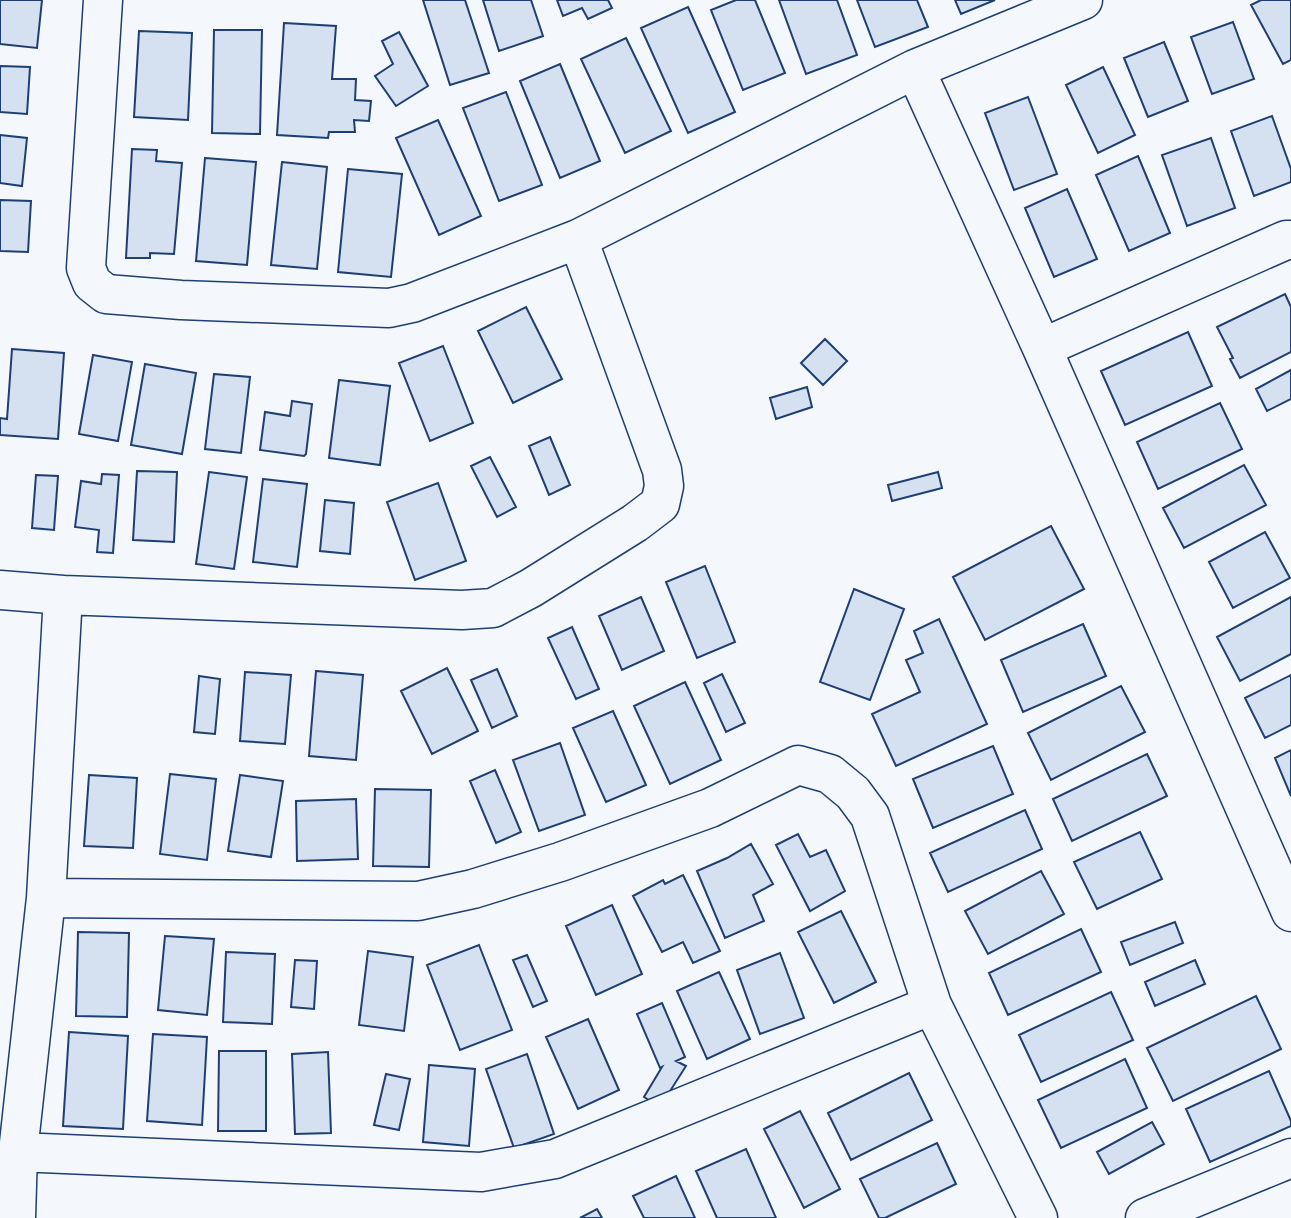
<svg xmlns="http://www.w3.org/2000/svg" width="1291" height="1218" font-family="Ubuntu,sans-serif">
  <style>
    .building { fill: #d5e0f0; stroke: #1d3f73; stroke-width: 2 }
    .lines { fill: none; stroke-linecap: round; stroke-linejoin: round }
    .street-casing { stroke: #1d3f73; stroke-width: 41 }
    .street { stroke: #f4f7fb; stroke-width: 38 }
  </style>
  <rect width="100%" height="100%" fill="#f4f7fb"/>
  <path class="building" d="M0,0h42l-5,48 -37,-4z
    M423,0h42l24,73 -39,12z
    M483,0h48l12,36 -44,15z
    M557,0h51l4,8 -24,11 -6,-11 -19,8z
    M736,0h19l30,73 -42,17 -32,-80z
    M779,0h58l20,55 -51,19z
    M857,0h60l11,27 -53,20z
    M955,0h40l-34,14z
    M1261,0h30v60l-8,4 -32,-59z
    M688,7l47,105 -47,21 -47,-105z
    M1233,22l21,57 -42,15 -21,-57z
    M284,23l52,3 -4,53h24l-1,21 16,1 -2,20 -15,-1 1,12h-26l-1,6 -51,-3z
    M214,30h48l-2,104 -48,-1z
    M139,31l53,2 -4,87 -54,-3z
    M399,32l29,54 -32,20 -21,-30 18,-12 -11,-23z
    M626,38l45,93 -46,22 -44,-94z
    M1164,42l24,59 -40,16 -24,-59z
    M560,64l40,97 -40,17 -40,-97z
    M0,66l30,1 -3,47 -27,-2z
    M1103,67l32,68 -37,18 -32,-68z
    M506,92l36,93 -43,16 -36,-93z
    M1028,97l29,77 -43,16 -29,-77z
    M1272,116l19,53v13l-37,14 -23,-65z
    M438,120l43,96 -42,19 -43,-97z
    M0,135l27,3 -5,48 -22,-3z
    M1211,138l24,70 -48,18 -25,-71z
    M132,149l25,1 -1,11 26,2 -8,91 -24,-1v5h-24z
    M1138,156l32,77 -41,18 -33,-76z
    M205,158l51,4 -9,103 -51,-4z
    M282,162l45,5 -10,102 -46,-4z
    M348,169l54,5 -11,103 -53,-5z
    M1067,189l30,70 -43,18 -29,-69z
    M0,200l31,1 -3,51 -28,-1z
    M1285,294l6,13v45l-51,26 -10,-19 3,-1 -16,-31z
    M526,307l36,72 -49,24 -35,-72z
    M1188,332l24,54 -87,39 -24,-54z
    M825,339l22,22 -24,24 -22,-22z
    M443,346l30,77 -43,18 -31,-78z
    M12,349l52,4 -6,86 -58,-4v-17l7,1z
    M93,355l39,7 -14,79 -39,-7z
    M145,364l51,9 -14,81 -51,-9z
    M1291,370v29l-24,12 -11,-22z
    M214,374l36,3 -9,76 -36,-4z
    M339,380l51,6 -10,79 -51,-7z
    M807,387l5,20 -36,12 -6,-21z
    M292,401l20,3 -6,50 -2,2 -44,-6 5,-38 25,4z
    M1220,403l22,46 -84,40 -21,-47z
    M550,437l20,48 -21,10 -20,-49z
    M490,457l26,50 -19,10 -26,-51z
    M1244,465l22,40 -82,43 -21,-40z
    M137,471l40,1 -3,70 -41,-2z
    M209,472l38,5 -13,92 -38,-5z
    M938,472l4,16 -50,13 -4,-16z
    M102,474l17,1 -6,78 -16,-1 2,-22 -24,-3 6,-46 20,3z
    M36,475l22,1 -4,54 -22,-2z
    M263,479l44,5 -10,83 -44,-5z
    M438,483l28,78 -51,19 -28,-78z
    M325,500l29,3 -4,51 -30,-3z
    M1051,526l33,63 -99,51 -32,-63z
    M1265,532l25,46 -57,30 -24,-46z
    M705,566l30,76 -38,16 -31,-76z
    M854,589l50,20 -34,91 -50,-18z
    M641,597l23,54 -42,19 -23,-54z
    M1291,597v57l-51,27 -23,-44z
    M939,619l48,105 -91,42 -24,-52 48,-22 -14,-32 17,-7 -9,-22z
    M1083,624l23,52 -83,36 -22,-52z
    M572,627l27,62 -23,10 -28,-61z
    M447,668l31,63 -46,23 -31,-63z
    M497,669l20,47 -25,12 -21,-48z
    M316,671l47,4 -7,85 -47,-4z
    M245,672l46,3 -6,69 -45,-3z
    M722,674l23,49 -19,9 -22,-49z
    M1291,675v50l-26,13 -20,-40z
    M199,676l21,3 -5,55 -21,-2z
    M685,682l36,78 -51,24 -36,-78z
    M1121,686l24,46 -94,48 -23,-47z
    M613,711l33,74 -40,17 -33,-74z
    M560,743l25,72 -46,16 -26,-71z
    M993,746l20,48 -80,34 -20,-49z
    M1291,750v46l-16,-38z
    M1147,754l20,42 -95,45 -19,-42z
    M495,770l26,62 -25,11 -26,-62z
    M170,774l46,5 -9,81 -47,-6z
    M89,775l48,3 -4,70 -49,-2z
    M240,775l43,6 -12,76 -43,-6z
    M375,789l56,1 -2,77 -56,-1z
    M356,799l2,60 -61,2 -1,-60z
    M1025,810l17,39 -94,43 -18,-39z
    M1140,832l22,47 -65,30 -23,-47z
    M798,834l12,23 16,-7 19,41 -35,20 -34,-66z
    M751,844l22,40 -20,11 11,26 -39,17 -28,-67 30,-13z
    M1041,871l23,43 -76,40 -23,-43z
    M683,875l37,76 -27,12 -10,-21 -21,10 -29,-56 30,-16 2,4z
    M612,905l30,69 -46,21 -30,-69z
    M841,911l35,71 -42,21 -36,-71z
    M1175,922l8,21 -53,22 -9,-23z
    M1081,929l20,43 -93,43 -19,-42z
    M78,932l51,1 -2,84 -51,-1z
    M165,936l49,3 -7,76 -49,-5z
    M479,945l33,85 -52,20 -33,-85z
    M368,951l45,6 -9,74 -45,-6z
    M226,952l49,2 -3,70 -49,-2z
    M780,953l24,65 -44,16 -23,-64z
    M527,955l20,46 -14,6 -20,-47z
    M295,960l22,1 -3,48 -23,-2z
    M1195,960l10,24 -50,22 -10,-24z
    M719,972l31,67 -43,20 -30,-68z
    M1111,992l22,48 -92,42 -22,-47z
    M1256,996l25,53 -108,52 -26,-53z
    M662,1003l23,54 -9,4 10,5 -26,41 -16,-10 18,-30 -2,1 -23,-54z
    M588,1019l31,71 -41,19 -32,-72z
    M69,1032l59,4 -5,93 -60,-3z
    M153,1034l54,3 -5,88 -55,-4z
    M219,1051h47v80h-48z
    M328,1052l3,81 -36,1 -3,-80z
    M527,1054l27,80 -40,14 -28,-79z
    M1125,1059l22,49 -86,40 -23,-48z
    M429,1065l46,4 -6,77 -46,-4z
    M1269,1071l22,50v5l-81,36 -24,-53z
    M909,1073l23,47 -81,40 -23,-47z
    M386,1074l24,5 -11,51 -25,-5z
    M800,1111l40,78 -36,19 -40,-79z
    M1152,1122l12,22 -55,30 -12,-22z
    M937,1143l19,41 -71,34h-6l-19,-39z
    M746,1149l30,69h-59l-21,-47z
    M676,1176l19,42h-51l-11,-22z
    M597,1209l5,9h-22z"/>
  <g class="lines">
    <defs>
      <path id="street" d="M103,0l-17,268 6,15 14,11 75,6 208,8 23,-5 166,-64 337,-170 127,279 249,564
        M915,69l168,-69
        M1042,348l244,-108h5
        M0,590l63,5
        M46,898l372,3 55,-12 87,-27 150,-54 88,-43 32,9 23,19 17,23 62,189 106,213
        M18,1152l463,20 74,-13 377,-154
        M16,1218l2,-66 28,-254 17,-303 399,15 31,-2 38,-20 104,-65 25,-19 4,-18 -2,-16 -84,-231
        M1145,1218l146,-60"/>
    </defs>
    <use href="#street" class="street-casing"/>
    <use href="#street" class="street"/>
  </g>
</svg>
